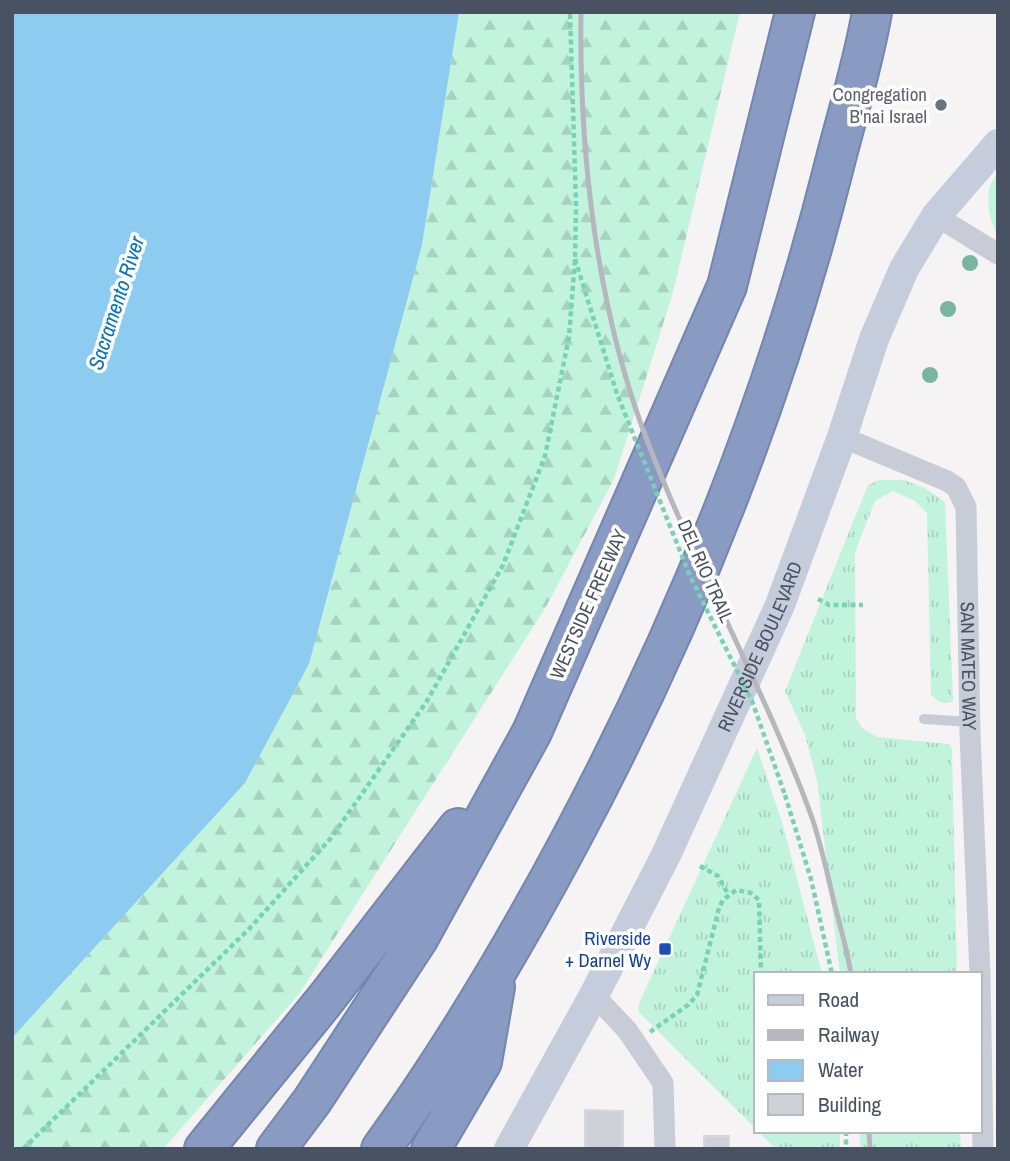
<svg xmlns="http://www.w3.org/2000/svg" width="1010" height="1161" font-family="'Archivo Narrow',sans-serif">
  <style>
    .grass { fill: url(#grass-tufts) }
    .forest { fill: url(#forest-firs) }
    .park { fill: #c1f3dd }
    .water { fill: #8dcbf1 }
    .building { fill: #cfd1d8; stroke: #d7d8de; stroke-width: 2 }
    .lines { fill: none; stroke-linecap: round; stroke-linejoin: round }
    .highway-casing { stroke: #7486af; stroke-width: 42 }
    .path { stroke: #77d3b5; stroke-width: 4.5; stroke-dasharray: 5 3.5; stroke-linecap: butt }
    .lane { stroke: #c7ccd7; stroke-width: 10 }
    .street { stroke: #c7ccd7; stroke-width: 21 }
    .secondary { stroke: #c5ccdc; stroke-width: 30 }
    .highway { stroke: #899bc3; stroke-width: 38 }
    .rail { stroke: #b5b7bd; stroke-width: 5 }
    .path-bridge { stroke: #77d3b5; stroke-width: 4.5; stroke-dasharray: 5 3.5; stroke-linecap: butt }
    .tree { fill: #79b6a2 }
    .worship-dot { fill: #6b7280; stroke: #fff; stroke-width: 2.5 }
    .transit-dot { fill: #1a4fb4; stroke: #fff; stroke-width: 2.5 }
    .labels { text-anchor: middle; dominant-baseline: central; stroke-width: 7; stroke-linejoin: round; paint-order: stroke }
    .worship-label { font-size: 19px; fill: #5b616d; stroke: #fff; text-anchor: end }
    .street-label { font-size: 19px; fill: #495262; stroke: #fff }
    .transit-label { font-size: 19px; fill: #164399; stroke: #fff; text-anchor: end }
    .water-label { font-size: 21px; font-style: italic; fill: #0575b9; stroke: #fff }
  </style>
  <defs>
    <pattern id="grass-tufts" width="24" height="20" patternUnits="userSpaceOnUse" patternTransform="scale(1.75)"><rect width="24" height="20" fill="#c1f3dd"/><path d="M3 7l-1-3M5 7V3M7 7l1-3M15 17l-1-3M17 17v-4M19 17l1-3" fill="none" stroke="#a7d2c0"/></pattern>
    <pattern id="forest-firs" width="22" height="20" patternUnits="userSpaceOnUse" patternTransform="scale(1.75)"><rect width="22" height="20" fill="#c1f3dd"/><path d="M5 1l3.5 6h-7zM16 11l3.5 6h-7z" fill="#a7d2c0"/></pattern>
  </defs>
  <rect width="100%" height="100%" fill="#f5f3f3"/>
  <path class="grass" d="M879,480h25l21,8 20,14 8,199c-10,5 -14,0 -22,-6l-4,-182 -12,-12 -22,-10 -18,10 -20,51 1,166 6,10 15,9 72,7 3,5 5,225h-117l-23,-194 -12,-45 -20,-44 83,-206z
    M757,748l25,74 40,152h-66v155l-118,-118 2,-10z
    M758,1131h82v18h-64z
    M859,1131h101l1,18h-100z"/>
  <path class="forest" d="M459,12h281l-68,284 -58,183 -67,126 -248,389 -136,155h-151v-111l233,-255 64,-119 113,-419z"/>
  <path class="park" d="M998,174v61c-10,-17 -16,-46 0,-61z"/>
  <path class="water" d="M12,12h447l-37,233 -113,419 -64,119 -233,255z"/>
  <path class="building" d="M585,1110l38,1v38h-38z
    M704,1136h25v13h-25z"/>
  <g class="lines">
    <defs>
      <path id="highway" d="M204,1149l121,-149 133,-172
        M276,1149l36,-48 106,-162 114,-207 195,-446 68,-274
        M381,1149c71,-98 133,-203 190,-310 113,-212 203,-435 262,-669 13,-52 30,-105 39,-158
        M431,1149l51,-87 13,-75"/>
    </defs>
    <use href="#highway" class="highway-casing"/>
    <path class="path" d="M818,599l11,6h34
      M785,795l26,84 21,95
      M700,866l18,10 10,18
      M650,1032l38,-27 9,-10 22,-87 4,-8 13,-10 15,3 8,7 2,74
      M846,1131v18
      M23,1149l226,-220 82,-91 96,-137 76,-136 42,-109 24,-119 6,-78 1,-54 -6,-193"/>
    <path class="lane" d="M924,719l46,3"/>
    <g class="street">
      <path d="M936,216l62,38"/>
      <path id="s1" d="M842,437l105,44 9,6 10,20 4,226 10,241"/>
      <path d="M980,977l3,172"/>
      <path d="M594,995l33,35 36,53 2,66"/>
    </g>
    <path class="secondary" id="s2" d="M509,1149l85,-154 72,-140 114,-250 62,-168 32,-98 30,-70 32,-53 62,-72"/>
    <use href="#highway" class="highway"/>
    <path class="rail" d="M581,12c-2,144 16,302 69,436 48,124 115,242 161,367 10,28 16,58 23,87 6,24 13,47 17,72
      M869,1131l1,18"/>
    <path class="path-bridge" d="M575,259l42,135 73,182 62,125 33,94"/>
  </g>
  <g class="tree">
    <circle cx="970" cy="263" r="8"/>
    <circle cx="948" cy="309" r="8"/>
    <circle cx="930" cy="375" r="8"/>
  </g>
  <circle class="worship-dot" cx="941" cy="105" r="7"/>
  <rect class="transit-dot" x="658" y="942" width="14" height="14" rx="3.5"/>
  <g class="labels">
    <g class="worship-label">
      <text x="927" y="94">Congregation<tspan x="927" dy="22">B'nai Israel</tspan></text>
    </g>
    <g class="street-label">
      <text transform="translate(706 571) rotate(66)">DEL RIO TRAIL</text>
      <text transform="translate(588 604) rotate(-66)">WESTSIDE FREEWAY</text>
      <text stroke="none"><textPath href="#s2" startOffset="562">RIVERSIDE BOULEVARD</textPath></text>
      <text stroke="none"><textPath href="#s1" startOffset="306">SAN MATEO WAY</textPath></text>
    </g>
    <g class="transit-label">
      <text x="651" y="938">Riverside<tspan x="651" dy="22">+ Darnel Wy</tspan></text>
    </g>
    <g class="water-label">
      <text transform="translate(116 303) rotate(-72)">Sacramento River</text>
    </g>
  </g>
  <rect width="1010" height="1161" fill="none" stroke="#495262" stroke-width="28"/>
  <rect x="754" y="972" width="228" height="161" fill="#ffffff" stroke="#b6bac0" stroke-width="2"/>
  <rect x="768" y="995" width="35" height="10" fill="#c5ccdc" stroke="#b6bac0" stroke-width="2"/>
  <text x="818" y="1007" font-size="21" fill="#495262">Road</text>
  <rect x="768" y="1030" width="35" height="10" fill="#b5b7bd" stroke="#b6bac0" stroke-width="2"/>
  <text x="818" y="1042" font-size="21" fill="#495262">Railway</text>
  <rect x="768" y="1060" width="35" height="21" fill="#8dcbf1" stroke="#b6bac0" stroke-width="2"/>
  <text x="818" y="1077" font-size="21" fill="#495262">Water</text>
  <rect x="768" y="1094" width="35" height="21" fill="#cfd1d8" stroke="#b6bac0" stroke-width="2"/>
  <text x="818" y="1112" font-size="21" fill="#495262">Building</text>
</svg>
